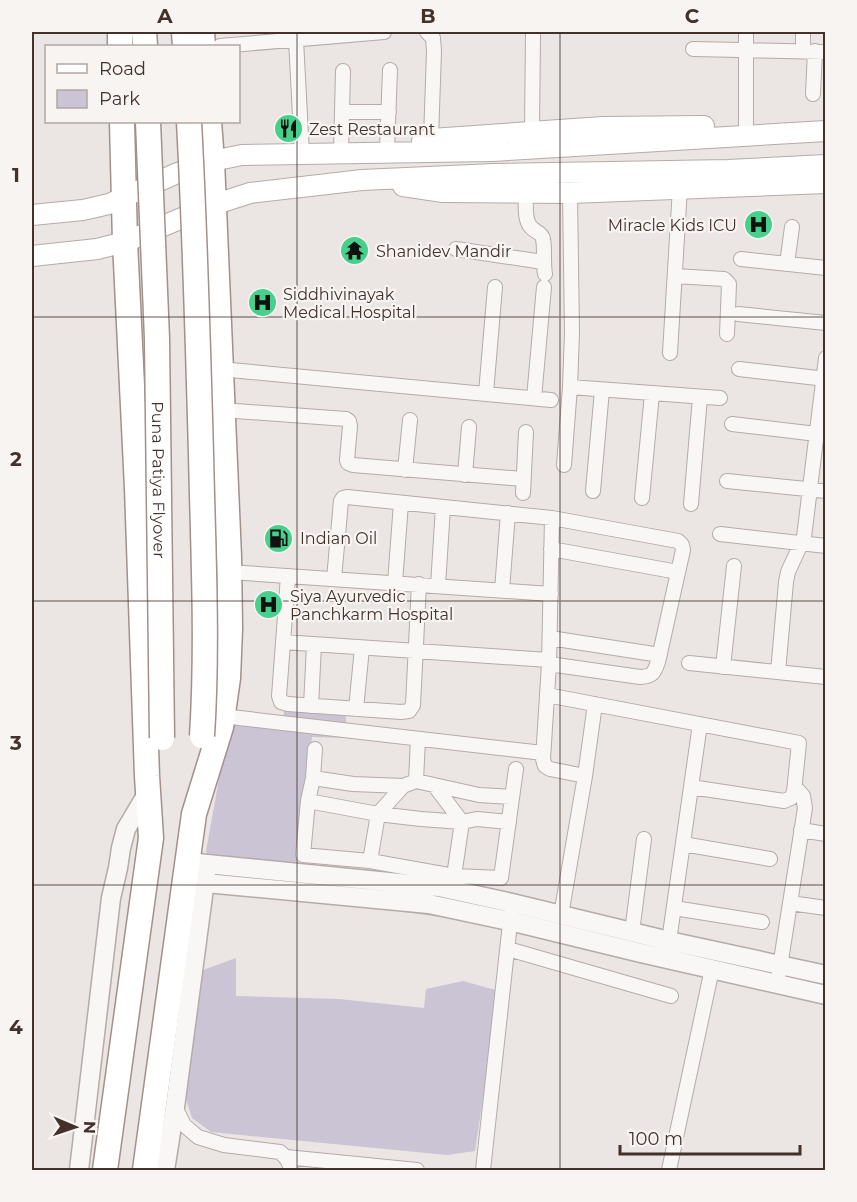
<svg xmlns="http://www.w3.org/2000/svg" width="857" height="1202" font-family="Montserrat,sans-serif">
  <style>
    .green { fill: #cac4d5 }
    .lines { fill: none; stroke-linecap: round; stroke-linejoin: round }
    .minor-casing { stroke: #b5aba8; stroke-width: 16 }
    .tertiary-casing { stroke: #b5aba8; stroke-width: 21 }
    .secondary-casing { stroke: #b5aba8; stroke-width: 22 }
    .trunk-casing { stroke: #a2908a; stroke-width: 27 }
    .minor { stroke: #f9f7f5; stroke-width: 14 }
    .tertiary { stroke: #f9f7f5; stroke-width: 18 }
    .secondary { stroke: #fff; stroke-width: 20 }
    .trunk { stroke: #fff; stroke-width: 24 }
    .trunk-bridge-casing { stroke: #a2908a; stroke-width: 27; stroke-linecap: butt }
    .trunk-bridge { stroke: #fff; stroke-width: 24 }
    .grid { fill: none; stroke: #43312a; stroke-width: 1.5; stroke-opacity: 0.55 }
    .labels { text-anchor: middle; dominant-baseline: central; stroke-width: 4.5; stroke-linejoin: round; paint-order: stroke }
    .poi-label { font-size: 16px; fill: #43312a; stroke: #f8f4f2; text-anchor: start }
    .street-label { font-size: 16px; fill: #43312a; stroke: #f8f4f2 }
    .neatline { fill: none; stroke: #43312a; stroke-width: 2 }
    .grid-label { font-size: 20px; text-anchor: middle; font-weight: bold; fill: #43312a }
  </style>
  <rect width="100%" height="100%" fill="#ebe5e3"/>
  <path class="green" d="M285,708l60,3 3,27 -36,-1 -18,141 163,18 -3,23 -84,-12 -151,-13 -13,-43 23,-127 51,6z
    M236,958v38l103,3 85,9 2,-19 37,-8 36,10 -24,160 -28,4 -236,-23 -19,-14 -7,-22 10,-90 8,-36z"/>
  <g class="lines">
    <defs>
      <path id="minor" d="M427,32l6,6 1,13 -3,88
        M746,32v93
        M803,32v19
        M296,40l6,114
        M220,46l164,-14
        M693,49l133,3
        M813,94l2,-43
        M342,112h47
        M532,132l1,-100
        M387,149l3,-79
        M341,153l2,-82
        M526,193c0,10 -2,25 4,33 4,6 12,6 13,13 2,9 0,24 2,35
        M456,249l87,13
        M741,259l85,9
        M787,264l5,-37
        M675,276l49,3 5,5 -2,50
        M738,314l88,9
        M670,353l10,-165
        M220,369l331,31
        M739,369l87,10
        M570,387l150,11
        M486,393l9,-106
        M534,398l10,-111
        M222,410l124,9 3,2 1,5 -3,34 1,3 5,2 170,14
        M732,424l93,11
        M564,465l6,-78 2,-54 -2,-140
        M405,470l5,-50
        M465,475l4,-48
        M727,481l99,10
        M593,491l9,-101
        M523,493l3,-61
        M642,498l10,-104
        M691,504l9,-107
        M552,518l-3,146 -6,95 2,7 5,3 35,7
        M720,534l106,12
        M551,549l127,23
        M229,572l322,22
        M288,576l-9,120 2,6 7,2 113,8 8,-1 4,-6 6,-121
        M334,579l7,-78 2,-3 4,-1 205,21 126,23 4,4 1,5 -25,112c-4,11 -5,14 -18,15l-91,-13
        M395,583l6,-80
        M438,586l5,-79
        M502,590l6,-77
        M550,638l110,17
        M283,642l266,18
        M689,663l137,14
        M723,667l11,-101
        M778,672l8,-90 2,-10 16,-35 22,-179
        M547,695l252,48 -5,49 -3,6 -7,3 -93,-14
        M311,706l3,-61
        M356,709l6,-61
        M222,716l321,37
        M315,749l-2,29 -5,23 -5,54 67,6 84,15 47,2 15,-109
        M313,778l40,6 50,2 13,-5 63,14 33,2
        M416,781l2,-42
        M434,785l28,37 -8,54
        M308,801l70,13 43,5 41,3 15,-3 32,3
        M801,830l25,4
        M683,844l87,15
        M370,861l8,-47 25,-28
        M790,903l36,5
        M674,908l88,14
        M561,915l24,-139 10,-72
        M632,932l12,-93
        M668,948l32,-224
        M508,949l163,47
        M779,973l26,-165 -2,-12 -8,-9
        M175,1107l9,18 14,12 26,8 56,7c6,5 10,10 11,18
        M286,1157l131,13
        M483,1170l28,-256
        M669,1170l43,-201"/>
      <path id="tertiary" d="M187,862l252,25 73,16 157,38 157,34
        M184,881l245,23 89,19 123,30 185,42
        M79,1170l32,-272 7,-30 3,-20 5,-19 22,-37
        M165,1170l10,-63 31,-234"/>
      <path id="secondary" d="M422,141l9,-2 172,-12 101,-1
        M403,186l40,6 127,1 256,-10
        M32,215l51,-5 26,-6 66,-30 37,-13 30,-6 250,-4 334,-20
        M32,256l65,-7 28,-7 88,-37 37,-12 112,-13 132,-6 234,-4 98,-5"/>
      <path id="trunk" d="M120,32v14
        M144,32l1,14
        M184,32l1,14
        M202,32l1,14
        M105,1170l46,-332 -4,-62 -10,-288 -12,-246 -3,-120
        M145,1170l49,-356 27,-87 7,-49 2,-49 -1,-72 -17,-396 -3,-39"/>
    </defs>
    <use href="#minor" class="minor-casing"/>
    <use href="#tertiary" class="tertiary-casing"/>
    <use href="#secondary" class="secondary-casing"/>
    <use href="#trunk" class="trunk-casing"/>
    <use href="#minor" class="minor"/>
    <use href="#tertiary" class="tertiary"/>
    <use href="#secondary" class="secondary"/>
    <use href="#trunk" class="trunk"/>
    <defs>
      <g id="trunk-bridge">
        <path id="s1" d="M148,122l9,217 5,399"/>
        <path d="M189,122c6,110 9,221 12,332 2,94 7,189 1,282"/>
      </g>
    </defs>
    <use href="#trunk-bridge" class="trunk-bridge-casing"/>
    <use href="#trunk-bridge" class="trunk-bridge"/>
  </g>
  <path class="grid" d="M297,32v1138M560,32v1138M32,317h794M32,601h794M32,885h794"/>
  <defs>
    <symbol id="restaurant-disc" viewBox="-11 -11 22 22"><circle r="9.5" fill="#47d08b" stroke="#f8f4f2"/><path d="M-5-6h1v4h1v-4h1v4h1v-4h1v5L-1.5 .5V6h-2V.5L-5-1ZM5-6V6H3V1.5H1.5Q1.5-4 5-6Z" fill="#111"/></symbol>
    <symbol id="hospital-disc" viewBox="-11 -11 22 22"><circle r="9.5" fill="#47d08b" stroke="#f8f4f2"/><path d="M-5-5h3v3.5h4V-5h3V5h-3V1.5h-4V5h-3Z" fill="#111"/></symbol>
    <symbol id="temple-disc" viewBox="-11 -11 22 22"><circle r="9.5" fill="#47d08b" stroke="#f8f4f2"/><path d="M0-6L5-2H3V0L6.5 2.5H4V6H1.5V3h-3V6H-4V2.5H-6.5L-3 0V-2H-5Z" fill="#111"/></symbol>
    <symbol id="fuel-disc" viewBox="-11 -11 22 22"><circle r="9.5" fill="#47d08b" stroke="#f8f4f2"/><path d="M-5.5-6h7V0h2V4h1.3V-2.5L3-4.5l.8-.8L6-3V5H2.5V1h-1V6h-7ZM-4.2-4.7v3.2H.2V-4.7Z" fill="#111"/></symbol>
  </defs>
  <g fill-rule="evenodd">
    <use href="#restaurant-disc" x="272" y="112" width="33" height="33"/>
    <use href="#hospital-disc" x="742" y="208" width="33" height="33"/>
    <use href="#temple-disc" x="338" y="234" width="33" height="33"/>
    <use href="#hospital-disc" x="246" y="286" width="33" height="33"/>
    <use href="#fuel-disc" x="262" y="522" width="33" height="33"/>
    <use href="#hospital-disc" x="252" y="588" width="33" height="33"/>
  </g>
  <g class="labels">
    <g class="poi-label">
      <text x="309" y="129">Zest Restaurant</text>
      <text x="737" y="225" text-anchor="end">Miracle Kids ICU</text>
      <text x="376" y="251">Shanidev Mandir</text>
      <text x="283" y="294">Siddhivinayak<tspan x="283" dy="18">Medical Hospital</tspan></text>
      <text x="300" y="538">Indian Oil</text>
      <text x="290" y="596">Siya Ayurvedic<tspan x="290" dy="18">Panchkarm Hospital</tspan></text>
    </g>
    <g class="street-label">
      <text stroke="none"><textPath href="#s1" startOffset="358">Puna Patiya Flyover</textPath></text>
    </g>
  </g>
  <rect width="857" height="1202" fill="none" stroke="#f8f4f2" stroke-width="66"/>
  <rect x="45" y="45" width="195" height="78" fill="#f8f4f2" stroke="#b0a6a2" stroke-width="1.5"/>
  <rect x="57" y="64" width="30" height="9" fill="#ffffff" stroke="#b0a6a2" stroke-width="1.5"/>
  <text x="99" y="75" font-size="18" fill="#43312a">Road</text>
  <rect x="57" y="90" width="30" height="18" fill="#cac4d5" stroke="#b0a6a2" stroke-width="1.5"/>
  <text x="99" y="105" font-size="18" fill="#43312a">Park</text>
  <g transform="translate(75 1127) rotate(92)" stroke="#f8f4f2" stroke-width="4.5" paint-order="stroke">
  <path d="M0-4.5L10 22L0 15L-10 22Z" fill="#43312a"/>
  <text y="-9" font-size="16" font-weight="bold" text-anchor="middle" fill="#43312a">N</text>
  </g>
  <path d="M620 1145v9h180v-9" fill="none" stroke="#43312a" stroke-width="3"/>
  <text x="629" y="1145" font-size="18" fill="#43312a" stroke="#f8f4f2" stroke-width="4.5" paint-order="stroke">100 m</text>
  <rect x="33" y="33" width="791" height="1136" class="neatline"/>
  <g class="grid-label">
    <text x="165" y="23">A</text>
    <text x="428" y="23">B</text>
    <text x="692" y="23">C</text>
    <text x="16" y="182">1</text>
    <text x="16" y="466">2</text>
    <text x="16" y="750">3</text>
    <text x="16" y="1034">4</text>
  </g>
</svg>
